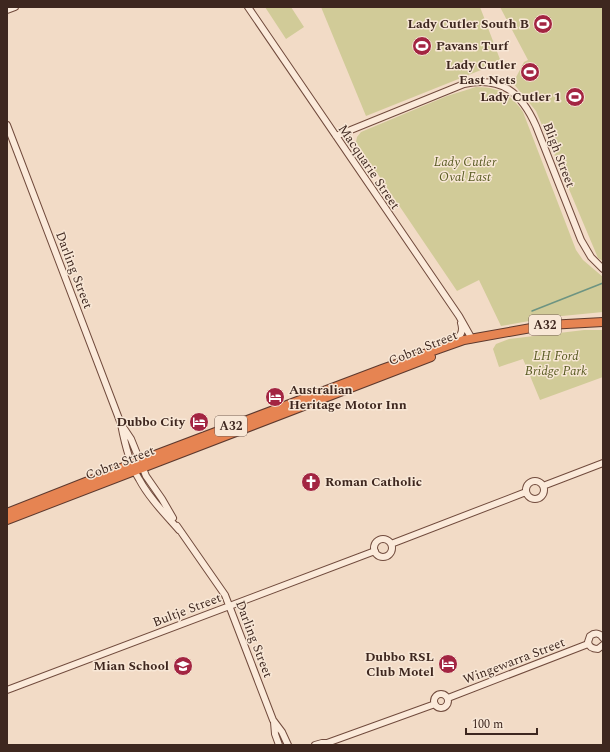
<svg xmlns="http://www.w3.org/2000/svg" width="610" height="752" font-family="Spectral,serif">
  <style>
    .park { fill: #d1cb98 }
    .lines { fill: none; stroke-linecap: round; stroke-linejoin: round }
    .stream { stroke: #6d9482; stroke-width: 1.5 }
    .secondary-casing { stroke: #714b3d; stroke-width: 8 }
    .highway-casing { stroke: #5d392e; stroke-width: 10 }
    .secondary { stroke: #fbeada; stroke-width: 6 }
    .highway { stroke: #e68452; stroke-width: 8 }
    .labels { text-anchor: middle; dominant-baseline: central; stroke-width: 3; stroke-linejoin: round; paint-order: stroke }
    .shield { fill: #f8e7d6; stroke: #766156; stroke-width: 1 }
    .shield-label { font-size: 12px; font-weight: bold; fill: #3e271f }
    .poi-label { font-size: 13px; font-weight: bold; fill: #3e271f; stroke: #f8e7d6; text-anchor: end }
    .street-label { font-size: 13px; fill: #3e271f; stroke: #f8e7d6 }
    .park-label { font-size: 13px; font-style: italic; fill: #5a5c24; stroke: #f8e7d6 }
  </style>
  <rect width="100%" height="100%" fill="#f2dbc6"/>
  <path class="park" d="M265,7h26l13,20 -18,12z
    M321,7h159l21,55 -135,54z
    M500,7h103v254l-5,-3 -62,-147 -23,-28 11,-21 4,-2z
    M476,87c22,0 35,7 47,25l53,138 7,10 20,17v35l-51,5 -51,9 -22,-46 -22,11 -101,-149 1,-5 4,-5 86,-36z
    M584,330h19v47l-63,23 -17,-41 -24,8 -6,-18 3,-5 13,-5z"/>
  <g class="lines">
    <path class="stream" d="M532,311l71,-28"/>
    <defs>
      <path id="secondary" d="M248,7l211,309 13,23
        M7,10l8,-3
        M7,125l114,299c3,16 9,41 18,55 10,19 26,35 40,51
        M336,136l128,-52c37,-8 57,8 72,42l45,114 10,17 12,12
        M453,342c7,-5 11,-10 8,-19
        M123,427l8,12 15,37 16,23 11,19
        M526 490a9 9 0 1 1 18 0a9 9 0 1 1-18 0Z
        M543,486l60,-23
        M177,526l48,69 48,125 9,12 6,13
        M374 548a9 9 0 1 1 18 0a9 9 0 1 1-18 0Z
        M391,544l135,-52
        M603,638c-3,-5 -8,-6 -13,-2l-2,6c1,5 5,7 10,7l5,-4
        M7,690l368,-139
        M434 701a7 7 0 1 1 14 0a7 7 0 1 1-14 0Z
        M448,698l140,-54
        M274,722l1,12 4,11
        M315,745l7,-2h5l108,-39"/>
      <path id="highway" d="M7,513l132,-52 243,-92 82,-29 84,-15 55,-3
        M7,520l424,-163"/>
    </defs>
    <use href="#secondary" class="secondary-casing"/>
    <use href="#highway" class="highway-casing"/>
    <use href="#secondary" class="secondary"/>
    <use href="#highway" class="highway"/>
  </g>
  <defs>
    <symbol id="stadium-disc" viewBox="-11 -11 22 22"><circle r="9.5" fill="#a32542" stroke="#f8e7d6"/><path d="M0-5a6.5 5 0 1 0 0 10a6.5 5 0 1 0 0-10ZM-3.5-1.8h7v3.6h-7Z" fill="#fff"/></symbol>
    <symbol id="hotel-disc" viewBox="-11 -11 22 22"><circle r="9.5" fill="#a32542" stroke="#f8e7d6"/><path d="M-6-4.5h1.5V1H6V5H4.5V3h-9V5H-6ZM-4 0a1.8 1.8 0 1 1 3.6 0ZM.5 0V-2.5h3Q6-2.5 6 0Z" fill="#fff"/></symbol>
    <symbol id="church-disc" viewBox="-11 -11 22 22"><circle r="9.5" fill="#a32542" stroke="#f8e7d6"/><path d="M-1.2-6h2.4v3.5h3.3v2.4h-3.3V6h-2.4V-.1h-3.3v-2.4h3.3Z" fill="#fff"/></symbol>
    <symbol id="school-disc" viewBox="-11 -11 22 22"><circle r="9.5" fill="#a32542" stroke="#f8e7d6"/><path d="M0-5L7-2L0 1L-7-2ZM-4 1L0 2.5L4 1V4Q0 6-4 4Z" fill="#fff"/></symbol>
  </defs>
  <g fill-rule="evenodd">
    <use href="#stadium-disc" x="532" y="13" width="22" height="22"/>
    <use href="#stadium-disc" x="411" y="35" width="22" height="22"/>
    <use href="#stadium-disc" x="519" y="61" width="22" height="22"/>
    <use href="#stadium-disc" x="564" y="86" width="22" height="22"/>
    <use href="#hotel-disc" x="264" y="386" width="22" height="22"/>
    <use href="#hotel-disc" x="188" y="411" width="22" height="22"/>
    <use href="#church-disc" x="300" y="471" width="22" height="22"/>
    <use href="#hotel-disc" x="437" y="653" width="22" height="22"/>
    <use href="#school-disc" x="172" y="655" width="22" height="22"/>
  </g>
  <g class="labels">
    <g class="shield">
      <rect x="529" y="315" width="32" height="20" rx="3"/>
      <rect x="215" y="416" width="32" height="20" rx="3"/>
    </g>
    <g class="shield-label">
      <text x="545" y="325">A32</text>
      <text x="231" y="426">A32</text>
    </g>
    <g class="poi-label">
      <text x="529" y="24">Lady Cutler South B</text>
      <text x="436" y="46" text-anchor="start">Pavans Turf</text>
      <text x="516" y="65">Lady Cutler<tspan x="516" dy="15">East Nets</tspan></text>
      <text x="561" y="97">Lady Cutler 1</text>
      <text x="289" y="390" text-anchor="start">Australian<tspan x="289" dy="15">Heritage Motor Inn</tspan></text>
      <text x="185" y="422">Dubbo City</text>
      <text x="325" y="482" text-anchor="start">Roman Catholic</text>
      <text x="434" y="657">Dubbo RSL<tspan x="434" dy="15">Club Motel</tspan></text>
      <text x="169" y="666">Mian School</text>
    </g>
    <g class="street-label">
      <text transform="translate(559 155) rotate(69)">Bligh Street</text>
      <text transform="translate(369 167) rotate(56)">Macquarie Street</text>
      <text transform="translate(74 270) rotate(69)">Darling Street</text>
      <text transform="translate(423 348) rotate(-22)">Cobra Street</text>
      <text transform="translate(120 463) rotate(-21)">Cobra Street</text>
      <text transform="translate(187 610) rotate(-21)">Bultje Street</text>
      <text transform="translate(254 639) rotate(69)">Darling Street</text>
      <text transform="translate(514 661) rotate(-21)">Wingewarra Street</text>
    </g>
    <g class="park-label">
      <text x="465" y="162">Lady Cutler<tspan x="465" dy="15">Oval East</tspan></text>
      <text x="556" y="356">LH Ford<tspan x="556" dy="15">Bridge Park</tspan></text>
    </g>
  </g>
  <rect width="610" height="752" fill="none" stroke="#3e271f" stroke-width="16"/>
  <path d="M466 728v6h71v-6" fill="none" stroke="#3e271f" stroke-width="2"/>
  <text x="472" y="728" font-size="12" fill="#3e271f" stroke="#f8e7d6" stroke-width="3" paint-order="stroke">100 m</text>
</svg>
